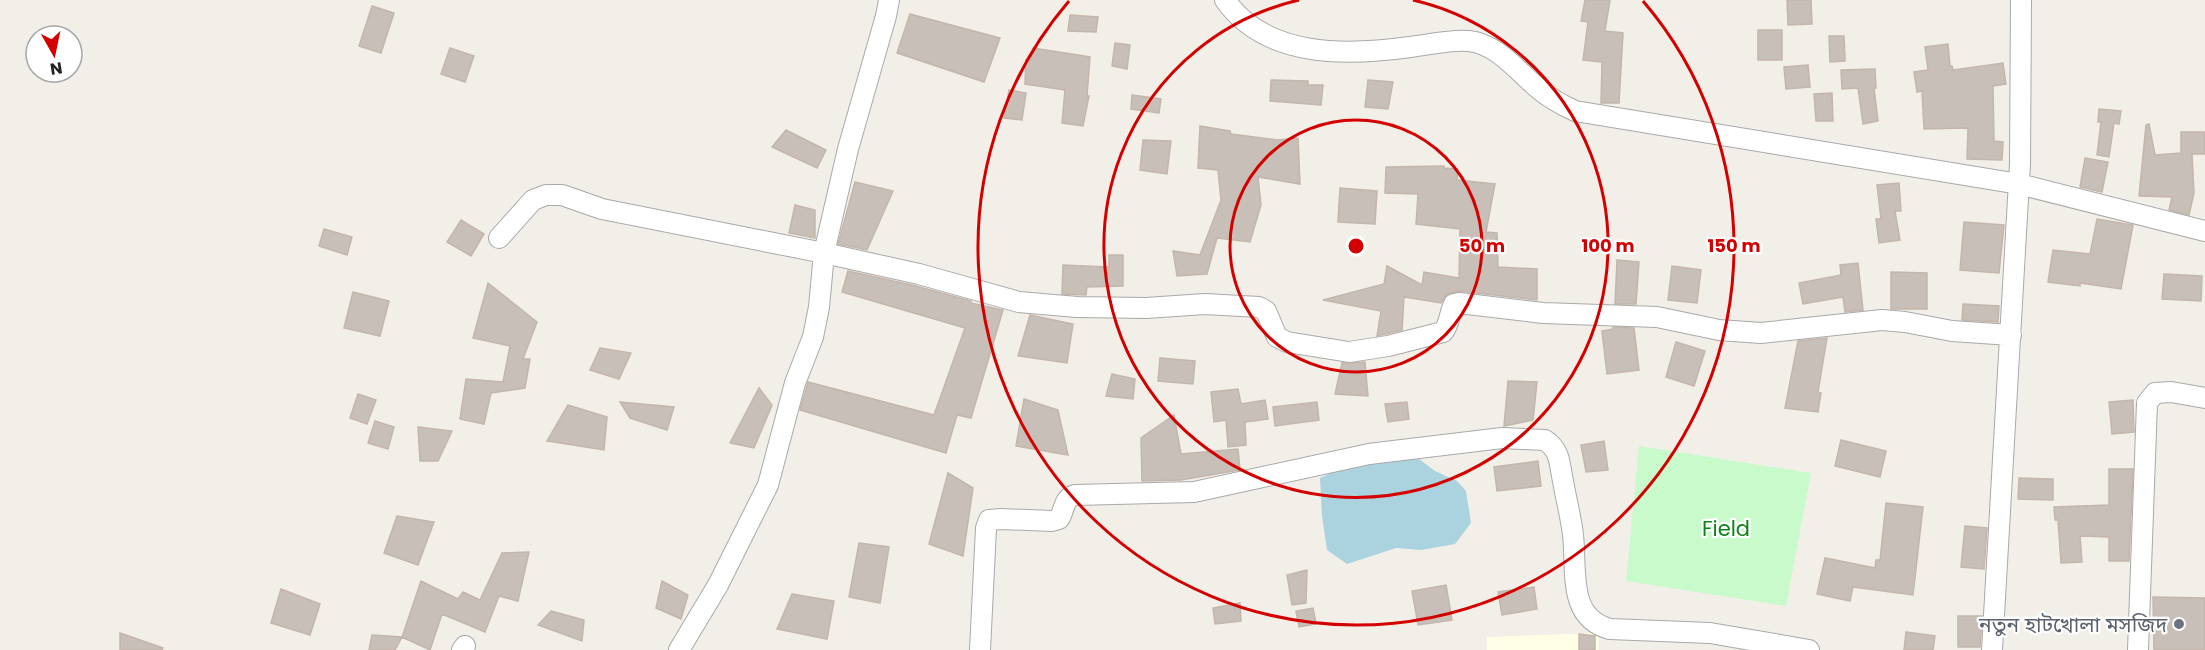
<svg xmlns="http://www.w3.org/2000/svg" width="2205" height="650" font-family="Poppins,'Noto Sans Bengali',sans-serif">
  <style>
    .education { fill: #ffffe5 }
    .park { fill: #c8facc }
    .water { fill: #aad3df }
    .building { fill: #c7bfb8; stroke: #c4b6ab; stroke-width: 1.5 }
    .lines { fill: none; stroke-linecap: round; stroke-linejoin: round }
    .minor-casing { stroke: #a9a9a9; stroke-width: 22 }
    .minor { stroke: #fff; stroke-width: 20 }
    .ring { fill: none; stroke: #d40000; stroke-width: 3 }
    .worship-dot { fill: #6b7280; stroke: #fff; stroke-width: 2 }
    .labels { text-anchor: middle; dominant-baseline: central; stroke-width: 4.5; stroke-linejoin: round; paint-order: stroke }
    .park-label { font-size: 21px; fill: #0c8416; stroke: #fff }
    .worship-label { font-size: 21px; fill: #5b616d; stroke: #fff; text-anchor: end }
    .centre { fill: #d40000; stroke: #fff; stroke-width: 3 }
    .ring-label { font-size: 18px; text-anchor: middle; font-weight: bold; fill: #d40000; stroke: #fff; stroke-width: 4.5; stroke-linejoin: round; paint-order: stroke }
  </style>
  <rect width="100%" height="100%" fill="#f2efe9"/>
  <path class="education" d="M1599,633v17h-112v-13z"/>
  <path class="park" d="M1639,446l172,27 -25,133 -160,-25z"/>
  <path class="water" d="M1419,459l16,12 22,10 9,10 5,32 -16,21 -34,6 -25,-2 -49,16 -20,-14 -5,-34 -2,-38 31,-15z"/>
  <path class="building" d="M1585,0h25l-5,31 18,2 -4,70h-18l1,-41 -19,-2 5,-38 -7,-1z
    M1787,0h24l1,24 -24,1z
    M372,6l22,7 -13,40 -22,-7z
    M910,14l90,24 -16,44 -87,-29z
    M1070,15l28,2 -2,15 -28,-1z
    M1758,30h24v30h-24z
    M1829,36h15l1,25 -15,1z
    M1115,43l15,2 -3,24 -15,-3z
    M1948,44l2,22h2l1,4 50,-7 3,21 -13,2 1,55 9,1 -1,18 -35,-1 1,-31 -44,1 -2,-38 -5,1 -3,-20 14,-2 -3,-23z
    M450,48l24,8 -9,26 -24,-8z
    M1033,48l57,9 -3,39h2l-6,30 -21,-3 3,-33 -40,-6 1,-24h5z
    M1808,65l2,22 -24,2 -2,-22z
    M1875,69l1,19h-2l4,33 -15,3 -5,-36 -16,1 -1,-19z
    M1271,80l37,1v4h15l-2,20 -51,-4z
    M1368,80l25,2 -5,27 -23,-2z
    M1009,90l17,3 -4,27 -18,-2z
    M1832,93l1,28h-17l-2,-27z
    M1132,95l29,4 -2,14 -28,-4z
    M2099,109l22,2 -2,13 -5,-1 -5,34 -12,-2 4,-33h-3z
    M2149,124l6,31 26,-2v-21h24v22h-13l2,39 -5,22 -20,-5 3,-13 -33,-1 7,-71z
    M1200,126l30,5 1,3 47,6 20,-2 2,46 -42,-7 3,28 -11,37 -33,-4 -10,36 -30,2 -4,-25 27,4 21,-55 -3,-30 -20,-2z
    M786,130l40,20 -9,18 -45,-21z
    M1143,140l28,1 -4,33 -27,-4z
    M2085,158l23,4 -6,30 -22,-5z
    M1444,166v2l14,1 -1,11 38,4 -9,48 11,1 1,34 39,2v31l-77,-9 -13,3 -6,9 -37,-6 -2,33 -25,6 4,-25 -58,-11 61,-16 3,-18 35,19 2,-13 35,6 1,-49 -44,-5 2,-30 -33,-1 1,-26z
    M855,182l38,9 -26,59 -29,-6z
    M1899,183l2,28h-6l5,29 -21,3 -3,-24h5l-4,-34z
    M1340,188l37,3 -2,33 -37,-2z
    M795,205l20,5v28l-26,-5z
    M2097,219l36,6 -12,64 -41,-6v3l-32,-4 5,-32 37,4z
    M461,220l23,14 -13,22 -24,-14z
    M1964,222l40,3 -5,48 -39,-3z
    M324,229l28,8 -5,18 -28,-9z
    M1109,255h14v31l-36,1 -1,8 -24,-1 1,-29 46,2z
    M1617,260l22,2 -3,42h-21z
    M1858,263l5,47 -18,2 -2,-15 -40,7 -4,-21 42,-8 -1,-10z
    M1672,266l29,4 -4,33 -29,-3z
    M848,271l68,15 55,15v2l32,7 -32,108 -14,-3 -11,38 -146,-43 8,-28 126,33 31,-87 -123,-36z
    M1891,272l36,1v36h-36z
    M2164,274l38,2 -1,25 -39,-2z
    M488,283l49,39 -14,37h7l-5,29 -34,5 -7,31 -24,-5 6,-40 37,3 7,-36 -37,-8z
    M353,292l36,9 -9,35 -36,-8z
    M1963,304l36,2 -1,16 -36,-2z
    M1030,315l43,9 -6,39 -49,-7z
    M1613,327l21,1 5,42 -32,4 -5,-43 11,-2z
    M1827,338l-9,54 3,1 -3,19 -33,-4 13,-67z
    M1676,342l29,9 -11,35 -28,-9z
    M600,348l31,5 -12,26 -29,-9z
    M1160,358l35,3 -2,23 -35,-3z
    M1365,362l3,34 -33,-2 7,-31z
    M1112,374l23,5 -2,20 -27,-3z
    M1508,381l29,1 -4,38 -29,6z
    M759,388l13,17 -18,43 -24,-5z
    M1238,389l3,15 24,-4 3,19 -23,3 1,23 -18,2 -2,-27 -12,2 -3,-30z
    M358,394l18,6 -9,24 -17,-6z
    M1024,399l34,11 10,45 -52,-9z
    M2133,400l1,32 -22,2 -3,-32z
    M620,402l54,5 -7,23 -37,-12z
    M1317,402l2,18 -44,6 -2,-19z
    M1407,402l2,17 -21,3 -3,-18z
    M568,405l39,12 -3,33 -57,-9z
    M1174,415l7,39 57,-5 2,21 -59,10 -39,1 -1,-43z
    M375,421l19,6 -6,22 -20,-6z
    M418,427l34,4 -14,30h-18z
    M1841,440l45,11 -6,26 -45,-11z
    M1604,441l4,29 -22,2 -5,-27z
    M1538,461l3,25 -44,5 -3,-24z
    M2109,469h24l-4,92h-20v-24l-29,-1 2,26 -21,1 -3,-43h-3l-1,-13 55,-2z
    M948,473l25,15 -10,68 -34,-12z
    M2019,478l34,1v21l-35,-1z
    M1886,503l37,4 -10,88 -60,-8 -3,14 -33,-7 8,-36 50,10 1,-8h4z
    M397,516l37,6 -16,43 -34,-12z
    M1965,526l22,2 -3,41 -23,-2z
    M859,543l30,4 -9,56 -31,-6z
    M529,552l-11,49 -19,-5 -14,36 -43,-18 -12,36 -28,-13 19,-56 37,18 5,-7 17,8 22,-47z
    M1307,570l-1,33 -14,2 -5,-30z
    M662,581l26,14 -7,24 -25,-11z
    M1446,585l6,35 -34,5 -6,-34z
    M1534,587l3,22 -35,6 -4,-23z
    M281,589l39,15 -10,31 -39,-12z
    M792,594l42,7 -7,38 -50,-10z
    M2153,597l52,1v52h-51z
    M1240,603l1,18 -26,3 -2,-16z
    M1313,608l3,16 -17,3 -3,-16z
    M551,611l33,9 -2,21 -44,-16z
    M1958,616h24l-2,31h-22z
    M1906,632l29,4 -2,14h-29z
    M120,633l43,15 -1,2h-42z
    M1579,634l16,2v14h-16z
    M372,635l30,2 -7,13h-26z"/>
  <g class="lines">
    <defs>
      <path id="minor" d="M889,0l-3,16 -38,133 -24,104 95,21 100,28 58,5 69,1 59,-4 54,3 7,4 11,26 10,5 62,10 39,-6 55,-14c7,-8 6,-18 11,-28l5,-1 84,10 114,4 62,13 42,3 121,-13 23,2 47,9 59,4
        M1225,0c41,58 121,56 185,47 19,-2 41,-8 59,-6 29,3 50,32 71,49 11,9 22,15 35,21l444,73 186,47
        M499,238l34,-38 13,-5h16l40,14 222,44 -5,54 -6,30 -18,46 -27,102 -50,100 -39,65
        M462,650l3,-4
        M980,650l6,-122 3,-8 12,-1 51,2 7,-2c6,-9 4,-21 16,-24l119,-3 175,-38 33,-4 100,-12 43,2c16,11 14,23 18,41 3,18 8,36 10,54 4,35 -6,83 37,94l100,4 99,17
        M1992,650l28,-486 1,-164
        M2138,650l9,-247 8,-10 16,-1 34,6"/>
    </defs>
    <use href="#minor" class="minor-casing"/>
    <use href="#minor" class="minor"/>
  </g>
  <g class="ring">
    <circle cx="1356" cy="246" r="126"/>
    <path d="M1413 0A252 252 0 1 1 1299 0"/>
    <path d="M1643 1A378 378 0 1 1 1069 1"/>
  </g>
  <circle class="worship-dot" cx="2179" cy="624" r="6"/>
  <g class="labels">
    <g class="park-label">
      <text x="1726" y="528">Field</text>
    </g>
    <g class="worship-label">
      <text x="2167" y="624">নতুন হাটখোলা মসজিদ</text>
    </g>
  </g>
  <circle cx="1356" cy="246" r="9" class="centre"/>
  <g class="ring-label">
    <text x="1482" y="252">50 m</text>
    <text x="1608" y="252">100 m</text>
    <text x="1734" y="252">150 m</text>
  </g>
  <g transform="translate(54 54) rotate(171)"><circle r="28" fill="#ffffff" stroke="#a7a7a7" stroke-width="1.5"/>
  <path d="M0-4.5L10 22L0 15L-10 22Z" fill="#d40000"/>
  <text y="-9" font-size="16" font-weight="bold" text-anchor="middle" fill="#222222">N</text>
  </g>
</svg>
